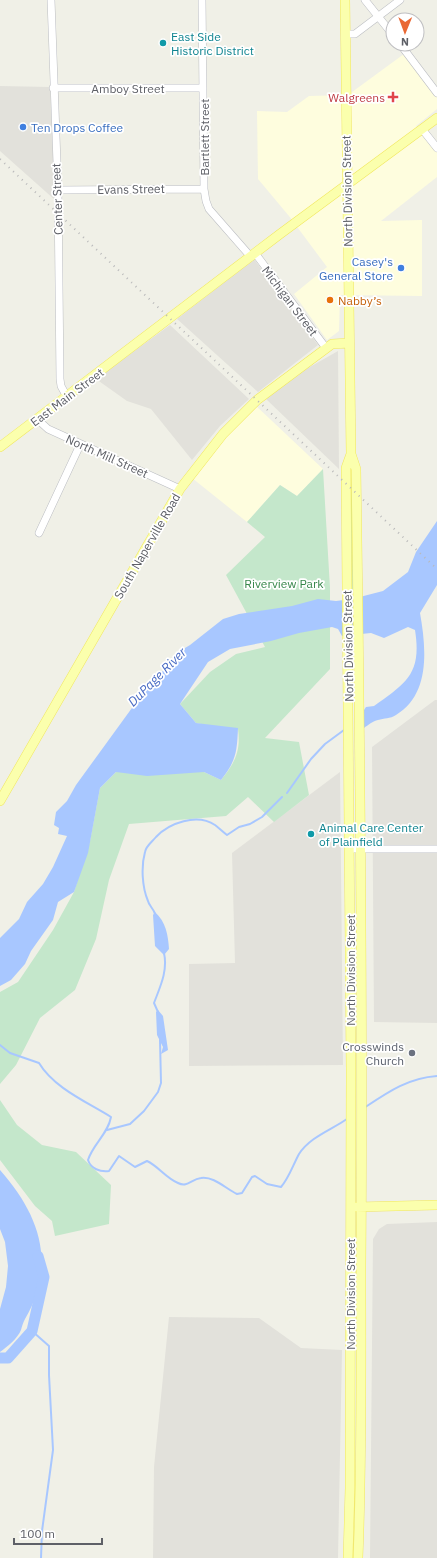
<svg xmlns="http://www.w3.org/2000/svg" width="437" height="1558" font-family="'IBM Plex Sans',sans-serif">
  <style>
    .commercial { fill: #fefdde }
    .industrial { fill: #e2e1db }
    .green { fill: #c4e7cb }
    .water { fill: #a8c7ff }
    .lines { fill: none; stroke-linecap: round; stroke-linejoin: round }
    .stream { stroke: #a8c7ff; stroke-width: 2 }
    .river { stroke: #a8c7ff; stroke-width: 11 }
    .minor-casing { stroke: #bbbdc2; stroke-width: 8 }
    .major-casing { stroke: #f1e75e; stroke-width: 10 }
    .minor { stroke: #fff; stroke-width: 7 }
    .major { stroke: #fbffad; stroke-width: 9 }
    .rail { stroke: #b9b9ba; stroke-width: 2; stroke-dasharray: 1 5; stroke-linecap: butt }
    .culture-dot { fill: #0f9aa8; stroke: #fff; stroke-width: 1.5 }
    .health-dot { fill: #e0444e; stroke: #fff; stroke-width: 1.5 }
    .shop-dot { fill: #3f7fe0; stroke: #fff; stroke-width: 1.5 }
    .food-dot { fill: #e8710a; stroke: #fff; stroke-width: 1.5 }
    .worship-dot { fill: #6b7280; stroke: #fff; stroke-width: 1.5 }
    .labels { text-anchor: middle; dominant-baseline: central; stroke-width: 3.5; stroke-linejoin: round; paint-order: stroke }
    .culture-label { font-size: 12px; fill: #0d838f; stroke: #fff; text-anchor: start }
    .street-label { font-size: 12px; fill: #5e6067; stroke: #fff }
    .health-label { font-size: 12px; fill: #be3a42; stroke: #fff; text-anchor: end }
    .shop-label { font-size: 12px; fill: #366cbe; stroke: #fff; text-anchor: start }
    .food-label { font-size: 12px; fill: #c56008; stroke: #fff; text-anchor: start }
    .park-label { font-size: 12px; fill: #36864a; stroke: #fff }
    .worship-label { font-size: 12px; fill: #5b616d; stroke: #fff; text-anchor: end }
    .water-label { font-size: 13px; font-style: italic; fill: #496bc4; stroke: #fff }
  </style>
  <rect width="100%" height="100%" fill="#f0f0e7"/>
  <path class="commercial" d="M404,54l33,40v15l-21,17 21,25v26l-56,44 41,-1v76l-82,-1 -1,36 -12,9 -33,-46 33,-27 -38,-51 -31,-37 -1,-68 30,1 22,-16 39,-1z
    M254,404l69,65 -26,27 -17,-11 -33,37 -55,-44 6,-9z"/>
  <path class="industrial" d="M0,86l50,1 5,113 -55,-49z
    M254,259l64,86 -60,47 -81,-73z
    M170,325l79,74 -29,27 -28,34 -41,-51 -24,-8 -31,-22z
    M338,351l1,118 -73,-70 35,-27z
    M435,700h2v323l-63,-1 -2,-275z
    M340,772l3,293 -154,1v-102l46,-1 -3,-110z
    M437,1222v336h-67l3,-319 6,-10 8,-5z
    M169,1317l90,1 42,30 41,2 -4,208h-185l1,-91z"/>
  <path class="green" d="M323,469l7,119v81l-65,69 34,4 10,53 -35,27 -26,-25 -22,19 -97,8 -20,56 -13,59 -21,51 -35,28 -24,47 -16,19v-92l18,-10 35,-52 21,-38 16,-51 10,-53 16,-16h88l17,8c14,-17 20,-29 17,-51l-32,-4 -10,-2 -16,-19 30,-32 26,-18 29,-7 -39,-72 39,-38 -18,-15 33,-37 17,11z
    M350,469h2l2,121h-3z
    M0,1100l17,25 25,20 34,7 35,33 -2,39 -54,12 -3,-15 -17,-15 -35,-46z"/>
  <path class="water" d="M437,521v64l-17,28c6,34 11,81 -24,102 -6,4 -12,3 -18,5 -5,1 -10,5 -14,8v-18l2,-3 8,-1c32,-23 48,-32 41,-76l-7,-3 -24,11 -13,-5 -29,3 -4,-7 -6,-2 -33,6 -28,8 -41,8 -22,13 -28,42 16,19 42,5c-1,24 -2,33 -17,52l-17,-8 -57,4 -31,-4 -16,16 -12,65 -14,39 -16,10 -5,18 -22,31 -6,13 -14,16 -11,6v-48l19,-19 8,-17 16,-18 10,-17 14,-31 -9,-2 1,-6 -5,-3 2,-13 11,-11 9,-16 61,-84 43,-50 10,-6 33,-26 16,-5 53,-8 26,-7 18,2 16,-2 31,-8 25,-19 8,-20z
    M155,912c11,10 13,23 14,37l-5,6 -9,-9 -2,-31z
    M158,1010l5,6 5,34 -7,4 2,-7 -6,-12 -1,-23z
    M0,1170c40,45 57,95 25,149 -2,4 -3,7 -4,11 -3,8 -14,17 -21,22v-43l6,-22 2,-21 -3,-24 -5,-13z"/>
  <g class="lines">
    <path class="stream" d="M287,793l24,-34 14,-15 19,-14
      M155,914c-1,-5 -6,-8 -7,-13 -6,-14 -7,-35 -3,-49 1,-6 7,-10 11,-15 13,-14 41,-24 59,-12 4,3 8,7 12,10l12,-8 11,-3 12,-7 20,-20
      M158,1012l-4,-9c6,-16 14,-32 10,-50
      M0,1045l10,8 29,10c15,25 48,39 72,54 -3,17 -18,27 -23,43 3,9 12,12 21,11l10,-15 16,11 12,-6c11,5 19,17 31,22 10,5 13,-4 23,-5 13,-2 25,11 36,16l5,-1 10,-16 3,-1 12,8 14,3c8,-9 12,-22 18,-33 11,-17 32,-24 48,-35
      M364,1108c24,-16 44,-30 73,-32
      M107,1130l23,-6 14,-13 14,-19 3,-9 -1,-43
      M32,1331l17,15v29l4,75 -11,81 -1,27"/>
    <path class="river" d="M0,1358h8l24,-27 12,-54 -6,-21"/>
    <defs>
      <path id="minor" d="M51,0l7,190 2,189 1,7 6,11
        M202,0l2,189 2,12 3,8 42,48
        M365,0l28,35
        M346,34h9l45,-34
        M400,44l37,49
        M53,88h150
        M422,129l15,19
        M58,190l146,-1
        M255,253l71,95
        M37,419l11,10 132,60
        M39,533l41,-88
        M350,849h87"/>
      <path id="major" d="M345,0l6,454 5,15c4,266 7,533 5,799 0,97 1,193 -3,290
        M0,447l280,-213 157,-116
        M0,801l180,-312 43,-55 34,-34 75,-56 17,-1
        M356,1207l81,-2
        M348,1558l2,-70 1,-418 -5,-602 5,-14"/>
    </defs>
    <use href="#minor" class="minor-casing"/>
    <use href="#major" class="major-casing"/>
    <use href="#minor" class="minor"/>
    <use href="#major" class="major"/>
    <path class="rail" d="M0,159l437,410"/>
  </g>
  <g class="culture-dot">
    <circle cx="163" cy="43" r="4"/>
    <circle cx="311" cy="834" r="4"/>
  </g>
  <path class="health-dot" d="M391 91h4v4h4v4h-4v4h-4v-4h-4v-4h4z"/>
  <g class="shop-dot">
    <circle cx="23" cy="127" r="4"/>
    <circle cx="401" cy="268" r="4"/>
  </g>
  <circle class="food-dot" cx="330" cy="300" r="4"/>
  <circle class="worship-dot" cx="412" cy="1053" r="4"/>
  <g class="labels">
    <g class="culture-label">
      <text x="171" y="36">East Side<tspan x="171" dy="14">Historic District</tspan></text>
      <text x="319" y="827">Animal Care Center<tspan x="319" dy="14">of Plainfield</tspan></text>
    </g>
    <g class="street-label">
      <text x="128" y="88">Amboy Street</text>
      <text transform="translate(204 137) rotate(-90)">Bartlett Street</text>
      <text transform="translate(131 189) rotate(-1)">Evans Street</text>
      <text transform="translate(347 191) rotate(-91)">North Division Street</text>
      <text transform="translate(57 199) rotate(-92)">Center Street</text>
      <text transform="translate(290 301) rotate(53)">Michigan Street</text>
      <text transform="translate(67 397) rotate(-37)">East Main Street</text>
      <text transform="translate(107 456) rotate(24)">North Mill Street</text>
      <text transform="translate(147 546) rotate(-60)">South Naperville Road</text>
      <text transform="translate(348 646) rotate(-91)">North Division Street</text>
      <text transform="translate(350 970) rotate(-90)">North Division Street</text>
      <text transform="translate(350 1294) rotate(-90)">North Division Street</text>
    </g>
    <g class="health-label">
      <text x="385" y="97">Walgreens</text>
    </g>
    <g class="shop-label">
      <text x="31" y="127">Ten Drops Coffee</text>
      <text x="393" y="261" text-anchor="end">Casey's<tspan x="393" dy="14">General Store</tspan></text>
    </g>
    <g class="food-label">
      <text x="338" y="300">Nabby’s</text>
    </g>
    <g class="park-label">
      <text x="284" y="583">Riverview Park</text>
    </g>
    <g class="worship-label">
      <text x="404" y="1046">Crosswinds<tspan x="404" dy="14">Church</tspan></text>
    </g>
    <g class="water-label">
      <text transform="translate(157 677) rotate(-45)">DuPage River</text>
    </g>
  </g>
  <g transform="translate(405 32) rotate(181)"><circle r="19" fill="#ffffff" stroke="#bfbfc2"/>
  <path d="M0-3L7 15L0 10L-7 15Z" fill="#e96834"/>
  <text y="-6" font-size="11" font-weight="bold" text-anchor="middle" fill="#5e6067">N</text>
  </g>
  <path d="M14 1538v6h88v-6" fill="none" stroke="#5e6067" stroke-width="2"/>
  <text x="20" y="1538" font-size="12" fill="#5e6067" stroke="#ffffff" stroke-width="3" paint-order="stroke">100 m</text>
</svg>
